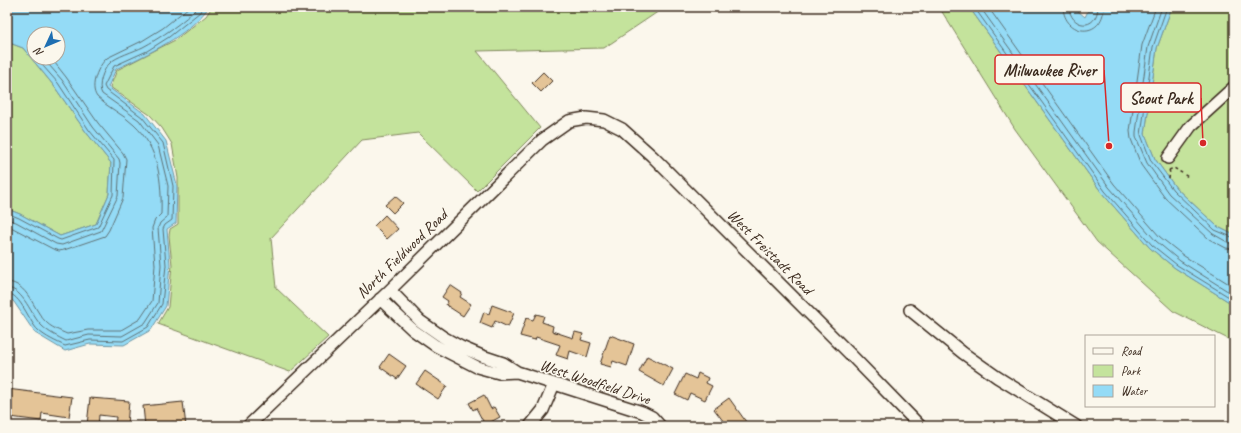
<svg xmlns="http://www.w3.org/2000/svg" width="1241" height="433" font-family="Caveat,sans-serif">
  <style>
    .green { fill: #c4e39c; stroke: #80865d }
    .water { fill: #94dbf6; stroke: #7094a0; fill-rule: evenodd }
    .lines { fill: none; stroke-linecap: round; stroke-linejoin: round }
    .shore { stroke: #5f7174; stroke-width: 1 }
    .building { fill: #e4c497; stroke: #3b2a1e }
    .minor-casing { stroke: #3b2a1e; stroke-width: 14 }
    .path { stroke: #3b2a1e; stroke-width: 1.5; stroke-dasharray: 3 3; stroke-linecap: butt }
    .minor { stroke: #fbf7ec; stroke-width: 11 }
    .labels { text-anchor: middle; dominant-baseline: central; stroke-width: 3.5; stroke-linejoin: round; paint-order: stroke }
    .street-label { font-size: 16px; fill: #3b2a1e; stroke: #fbf7ec }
    .leader { fill: none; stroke: #d62828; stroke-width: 1.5 }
    .callout-dot { fill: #d62828; stroke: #fbf7ec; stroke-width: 1.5 }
    .callout { fill: #fbf7ec; stroke: #d62828; stroke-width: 1.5 }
    .callout-label { font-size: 17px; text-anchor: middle; font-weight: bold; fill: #3b2a1e }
  </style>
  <rect width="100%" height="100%" fill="#fbf7ec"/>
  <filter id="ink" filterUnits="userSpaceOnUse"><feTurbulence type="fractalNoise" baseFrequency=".025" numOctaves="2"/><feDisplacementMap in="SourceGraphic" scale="8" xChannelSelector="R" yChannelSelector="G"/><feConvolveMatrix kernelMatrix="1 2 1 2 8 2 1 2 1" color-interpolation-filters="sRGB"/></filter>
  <g filter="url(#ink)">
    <path class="green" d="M212,7h453l-61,41 -127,3 63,77 -63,63 -59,-58 -56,7 -91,98 5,50 52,49 -38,35 -132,-48 10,-17 4,-42 -3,-29 1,-7 8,-5v-46l-6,-34 -10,-16 -12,-13 -40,-28 7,-17 58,-30 31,-24z
      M939,7h30l133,186 48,55 25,20 59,37v37l-61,-31 -76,-69 -82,-113z
      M1172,7h62v228l-16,-8 -42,-39 -21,-29 -10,-25 12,-86z
      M7,42l16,6 31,38 32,46 25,31 -2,31 -13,30 -36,12 -40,-22 -13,-5z"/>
    <path class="water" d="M7,7h202c-21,29 -61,47 -93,62l-8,18 37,27 21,27 11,44 -1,38 -9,6 3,36 -4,41 -15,24 -27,15 -34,-1 -25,7 -30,-18 -21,-31 -7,-6v-87l13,5 40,22 36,-12 13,-30 2,-31 -25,-31 -32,-46 -31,-38 -16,-6zM34,34h24v24h-24z
      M969,7h109v4l7,6 5,-10h82l-15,41 -12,86 10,25 21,29 42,39 16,8v70l-59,-37 -25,-20 -48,-55z"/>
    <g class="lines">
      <path class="shore" d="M974,7l131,184 47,54 25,20 57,35
        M980,7l129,180 47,54 24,20 54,34
        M988,7l126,177 46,53 24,19 50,31
        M1063,7c1,29 40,33 41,0
        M1069,7c1,21 28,25 29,0
        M1156,7l-14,38 -12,86 1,8 10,26 24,33 44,41 17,9 8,1
        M1162,7l-14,40 -12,85v5l11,26 22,31 44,40 16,9h5
        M1167,7l-14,40 -12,88 10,26 22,29 42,40 19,8
        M7,213l12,5 39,21 3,1 37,-13 15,-32 1,-35 -25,-30 -31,-47 -22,-25
        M7,219l9,3 40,22 6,1 39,-14 17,-35 2,-33 -1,-4 -26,-32 -31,-47 -19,-22
        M7,225l46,24 6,2 5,-1 41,-14 4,-6 14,-32 3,-39 -3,-6 -25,-30 -32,-46 -15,-19
        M7,282c21,1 26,27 38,39 5,6 15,10 22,13l21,-4h33l19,-11 12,-18 3,-36 -3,-37 3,-8 6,-6c1,-32 -2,-66 -27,-89 -11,-11 -26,-17 -37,-28 -8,-11 1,-31 10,-39l35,-17 21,-13 26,-21
        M7,288c17,1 24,28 35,38 6,6 16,11 24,15l23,-6 33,1 23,-13 13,-20 3,-38 -3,-37 2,-5 7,-6 1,-31 -10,-41 -19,-25 -37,-26c-5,-8 1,-25 8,-31 5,-6 25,-12 33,-16 17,-9 42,-26 55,-40
        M7,293c14,1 22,29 31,37 7,7 19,12 27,16l25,-6 33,1 25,-14 14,-23 4,-39 -3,-36 2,-4 7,-5 1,-34 -10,-43 -21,-26 -36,-27 -2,-4 10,-20 33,-15 22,-14 31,-25 4,-5"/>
    </g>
    <path class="building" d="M543,72l9,9 -11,11 -9,-9z
      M395,196l8,7 -10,10 -8,-8z
      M385,215l13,14 -11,10 -13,-13z
      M450,285l12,8 -2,4 11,7 -8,12 -17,-11 2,-4 -6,-4z
      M492,305l22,8 -6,14 -13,-6 -3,7 -12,-5 4,-11 5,2z
      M536,314l8,2 -2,6 11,4 -1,5 21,7 2,-6 8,2 -2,6 10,3 -4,14 -17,-6 -2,8 -12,-4 4,-10 -24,-8 -1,3 -15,-4 6,-18 7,2z
      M610,335l24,9 -7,22 -14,-5 -2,6 -11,-3z
      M389,354l17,12 -9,13 -17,-12z
      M647,356l26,13 -9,17 -25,-14z
      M425,371l22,15 -9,13 -22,-15z
      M698,373l10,5 -2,5 6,3 -7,14 -15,-7 -3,7 -12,-6 10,-20 11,5z
      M7,389l65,8 -3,20 -27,-4 -1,8 -31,-4 1,-10 -4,-1z
      M484,395l7,14 3,-2 6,10 -15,8 -9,-17 -3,2 -4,-7z
      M90,398l39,3 -2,25h-12l1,-9 -17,-2 -1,11 -11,-1z
      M729,398l20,28h-22l-13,-17z
      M183,402l3,24h-12v-4l-18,2v2h-11l-2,-20z"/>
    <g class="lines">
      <defs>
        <path id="minor" d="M1168,158l23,-32 43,-39
          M390,290l30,31 23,16 18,10 21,9 21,7 14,9 125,40 10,5 8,9
          M380,299l33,31 23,16 41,21 22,6 18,-1
          M910,310l53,43 34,24 79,49
          M248,426l142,-136 152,-150 27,-19 17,-3 18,2 18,9 30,27 199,199 69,71
          M530,426l13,-16 11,-26"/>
      </defs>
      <use href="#minor" class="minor-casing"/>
      <path class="path" d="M1169,170l5,-2 14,9
        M1169,170l1,3 -1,5"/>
      <use href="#minor" class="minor"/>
    </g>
  </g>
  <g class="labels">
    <g class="street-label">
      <text transform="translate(770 252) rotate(45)">West Freistadt Road</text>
      <text transform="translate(402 254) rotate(-44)">North Fieldwood Road</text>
      <text transform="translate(595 382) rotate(18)">West Woodfield Drive</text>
    </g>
  </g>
  <path class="leader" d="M1109 146L1104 70M1203 143L1201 98"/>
  <g class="callout-dot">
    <circle cx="1109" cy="146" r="4"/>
    <circle cx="1203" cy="143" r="4"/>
  </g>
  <g class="callout">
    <rect x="995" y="55" width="109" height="29" rx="4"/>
    <rect x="1121" y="83" width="80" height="29" rx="4"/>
  </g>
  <g class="callout-label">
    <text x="1050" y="76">Milwaukee River</text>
    <text x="1161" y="104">Scout Park</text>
  </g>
  <rect width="1241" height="433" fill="none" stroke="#fbf7ec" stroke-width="24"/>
  <rect x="12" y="12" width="1217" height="409" fill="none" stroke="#3b2a1e" stroke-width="1.5" filter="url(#ink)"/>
  <rect x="1085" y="335" width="130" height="72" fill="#fbf7ec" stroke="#aea59a"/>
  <rect x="1093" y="348" width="20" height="6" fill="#fbf7ec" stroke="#aea59a"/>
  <text x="1121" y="355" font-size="12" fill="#3b2a1e">Road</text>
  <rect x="1093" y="365" width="20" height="12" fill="#c4e39c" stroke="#aea59a"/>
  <text x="1121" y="375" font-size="12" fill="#3b2a1e">Park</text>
  <rect x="1093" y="385" width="20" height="12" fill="#94dbf6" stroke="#aea59a"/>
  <text x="1121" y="395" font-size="12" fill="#3b2a1e">Water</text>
  <g transform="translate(46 46) rotate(226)"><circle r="19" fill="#fbf7ec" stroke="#aea59a"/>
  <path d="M0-3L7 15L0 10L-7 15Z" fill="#1f6fb2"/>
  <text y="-6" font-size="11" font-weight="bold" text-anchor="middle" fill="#3b2a1e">N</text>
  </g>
</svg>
